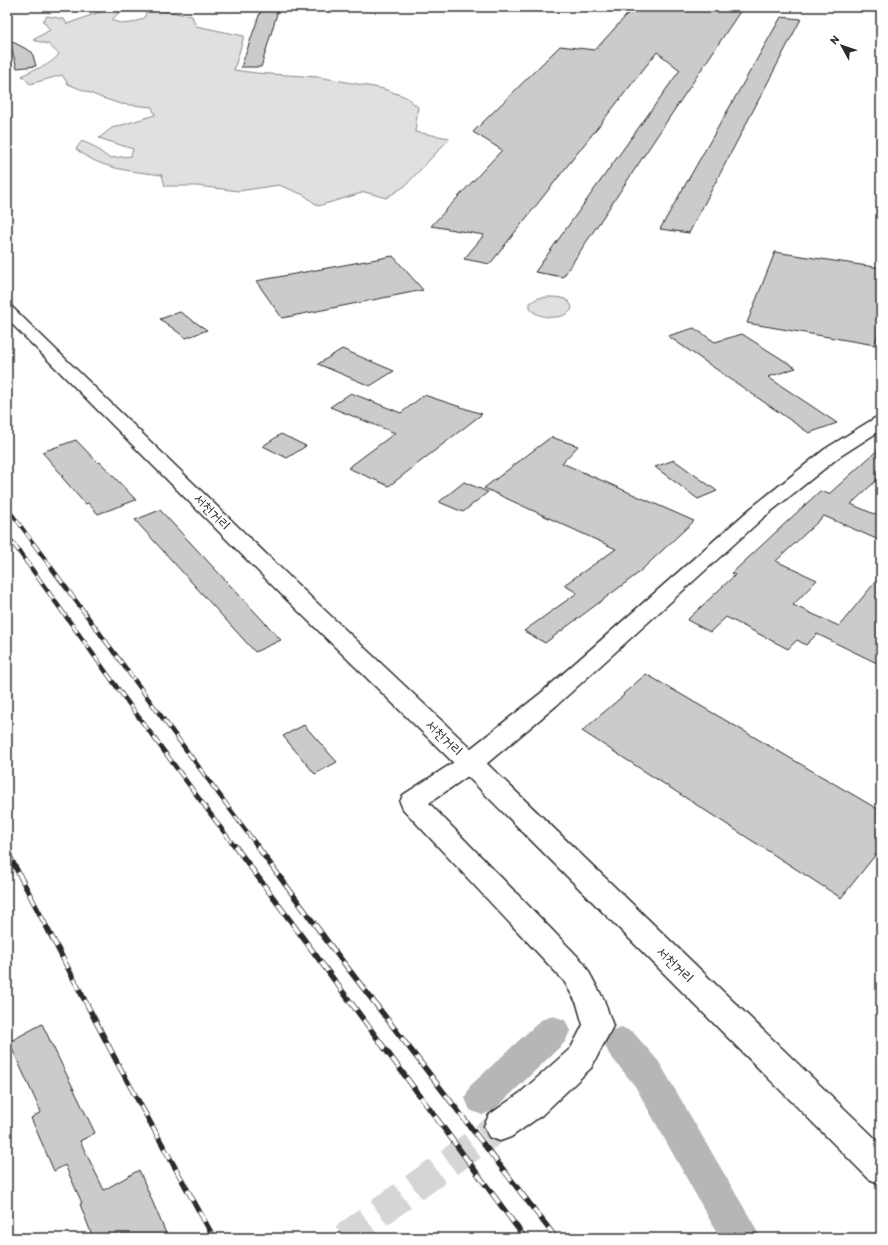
<svg xmlns="http://www.w3.org/2000/svg" width="888" height="1245" font-family="Itim,'Poor Story',sans-serif">
  <style>
    .green { fill: #e0e0e0; stroke: #868686 }
    .lines { fill: none; stroke-linecap: round; stroke-linejoin: round }
    .canal { fill: #b6b6b6; fill-rule: evenodd }
    .building { fill: #cbcbcb; stroke: #2b2b2b }
    .minor-tunnel { stroke: #d5d5d5; stroke-width: 29; stroke-dasharray: 29 14; stroke-linecap: butt }
    .minor-casing { stroke: #2b2b2b; stroke-width: 3 }
    .tertiary-casing { stroke: #2b2b2b; stroke-width: 3 }
    .primary-casing { stroke: #2b2b2b; stroke-width: 3 }
    .minor { fill: #fff; fill-rule: evenodd }
    .tertiary { fill: #fff; fill-rule: evenodd }
    .primary { fill: #fff; fill-rule: evenodd }
    .rail-far2-casing { stroke: #2b2b2b; stroke-width: 3.5 }
    .rail-far1-casing { stroke: #2b2b2b; stroke-width: 4.5 }
    .rail-casing { stroke: #2b2b2b; stroke-width: 5.5 }
    .rail-far2 { stroke: #fff; stroke-width: 2.5; stroke-dasharray: 8; stroke-linecap: butt }
    .rail-far1 { stroke: #fff; stroke-width: 3; stroke-dasharray: 10; stroke-linecap: butt }
    .rail { stroke: #fff; stroke-width: 4; stroke-dasharray: 12; stroke-linecap: butt }
    .labels { text-anchor: middle; dominant-baseline: central; stroke-width: 3; stroke-linejoin: round; paint-order: stroke }
    .street-label { font-size: 14px; fill: #2b2b2b; stroke: #fff }
  </style>
  <rect width="100%" height="100%" fill="#fff"/>
  <filter id="ink" filterUnits="userSpaceOnUse"><feTurbulence type="fractalNoise" baseFrequency=".025" numOctaves="2"/><feDisplacementMap in="SourceGraphic" scale="8" xChannelSelector="R" yChannelSelector="G"/><feConvolveMatrix kernelMatrix="1 2 1 2 8 2 1 2 1" color-interpolation-filters="sRGB"/></filter>
  <g filter="url(#ink)">
    <path class="green" d="M113,7h14l-4,1 -11,12c12,6 20,4 32,-2l4,-10 44,8 4,10 48,10 -10,34 22,3 62,4 34,6 32,6 22,8 12,10 -3,25 35,6 -45,48 -19,12 -21,-6 -47,14 -14,-11 -25,-10 -40,6 -42,-5h-32l-3,-11c-31,-4 -60,-5 -86,-26l6,-8 11,5 16,12 22,-2 2,-7 -34,-11 13,-10 43,-13 -3,-8 -31,-3 -19,-6 -34,-14 -6,-9 -32,9 -8,-8c15,-10 24,-6 37,-22l-11,-10 -15,-4 17,-10 -7,-9 4,-5 17,3 3,5z
      M550,297c9,0 21,1 22,12 -8,12 -33,10 -42,0v-6l8,-5z"/>
    <g class="lines">
      <path class="canal" d="M553,1016l12,4 5,11 -5,11 -71,68 -12,5 -12,-5 -5,-12 5,-12 71,-66z
        M621,1027l12,5 26,30 95,163 6,13h-40l-85,-152 -26,-32 -5,-11 5,-11z"/>
    </g>
    <path class="building" d="M262,7h17l-18,60h-20z
      M634,7h109l-180,270 -28,-5 145,-202 -23,-18 -167,212 -26,-5 20,-24 -53,-9 71,-76 -29,-18 87,-86 35,4z
      M781,17l20,2 -112,214 -29,-4z
      M9,40l23,12 4,14 -19,2z
      M775,252l106,16v52l-6,25 -128,-22z
      M393,256l30,34 -141,28 -26,-37z
      M180,312l27,18 -21,8 -26,-19z
      M694,328l21,14 27,-8 54,34 -28,9 69,46 -28,10 -141,-97z
      M342,349l52,22 -24,15 -52,-22z
      M351,393l50,20 23,-18 58,19 -93,72 -41,-18 47,-35 -65,-26z
      M281,434l25,12 -19,12 -24,-12z
      M551,437l27,9 -16,17 132,58 -58,54 -91,68 -21,-12 53,-38 -13,-8 52,-36 -132,-61z
      M76,440l22,23 2,-1 36,38 -38,14 -10,-11 -3,1 -24,-28h2l-21,-24z
      M881,447v29l-30,28 30,13v24l-57,-25 -48,45 41,19 -24,25 46,21 42,-51v90l-64,-31 -11,11 -9,-5 -9,9 -62,-32 -16,15 -23,-12 48,-45 -3,-2 88,-82 9,3z
      M674,460l43,31 -19,8 -43,-32z
      M464,482l24,10 -25,20 -24,-10z
      M160,510l121,130 -26,12 -120,-132z
      M646,674l235,137v37l-40,50 -259,-167 42,-36 -1,-1z
      M304,725l33,37 -22,12 -32,-38z
      M42,1024l53,109 -15,8 24,49 35,-20 29,68h-75l-13,-34 2,-1 -17,-38 -11,6 -23,-53 10,-6 -32,-70z"/>
    <g class="lines">
      <path class="minor-tunnel" d="M344,1238l156,-112"/>
      <defs>
        <path id="minor" d="M470,754l8,3 4,6 -4,6 -49,34 155,160 20,37 9,26 -22,42 -49,47 -31,22 -11,4 -11,-4 -5,-11 5,-11 31,-22 51,-45 12,-23 -6,-21 -13,-23 -161,-172 -3,-7 3,-7 59,-38z"/>
        <path id="tertiary" d="M881,417v13l-42,27 -75,60 -207,188 -78,65 -9,2 -9,-2 -3,-7 3,-7 80,-63 209,-184 75,-60 50,-31z"/>
        <path id="primary" d="M7,305l5,2 287,279 180,170 402,388v40l-12,-5 -408,-409 -178,-174 -276,-277z"/>
      </defs>
      <use href="#minor" class="minor-casing"/>
      <use href="#tertiary" class="tertiary-casing"/>
      <use href="#primary" class="primary-casing"/>
      <use href="#minor" class="minor"/>
      <use href="#tertiary" class="tertiary"/>
      <use href="#primary" class="primary"/>
      <defs>
        <path id="rail-far2" d="M7,507l27,37
          M7,534l7,10"/>
        <path id="rail-far1" d="M13,543l116,161 106,143
          M33,543l225,304"/>
        <path id="rail" d="M235,846l290,392
          M257,846l73,99 226,293
          M7,851l112,215 95,172"/>
      </defs>
      <use href="#rail-far2" class="rail-far2-casing"/>
      <use href="#rail-far1" class="rail-far1-casing"/>
      <use href="#rail" class="rail-casing"/>
      <use href="#rail-far2" class="rail-far2"/>
      <use href="#rail-far1" class="rail-far1"/>
      <use href="#rail" class="rail"/>
    </g>
  </g>
  <g class="labels">
    <g class="street-label">
      <text transform="translate(212 512) rotate(45)">서천거리</text>
      <text transform="translate(444 738) rotate(44)">서천거리</text>
      <text transform="translate(675 965) rotate(44)">서천거리</text>
    </g>
  </g>
  <rect width="888" height="1245" fill="none" stroke="#fff" stroke-width="24"/>
  <rect x="12" y="12" width="864" height="1221" fill="none" stroke="#2b2b2b" stroke-width="1.5" filter="url(#ink)"/>
  <g transform="translate(842 46) rotate(310)" stroke="#ffffff" stroke-width="3" paint-order="stroke">
  <path d="M0-3L7 15L0 10L-7 15Z" fill="#2b2b2b"/>
  <text y="-6" font-size="11" font-weight="bold" text-anchor="middle" fill="#2b2b2b">N</text>
  </g>
</svg>
